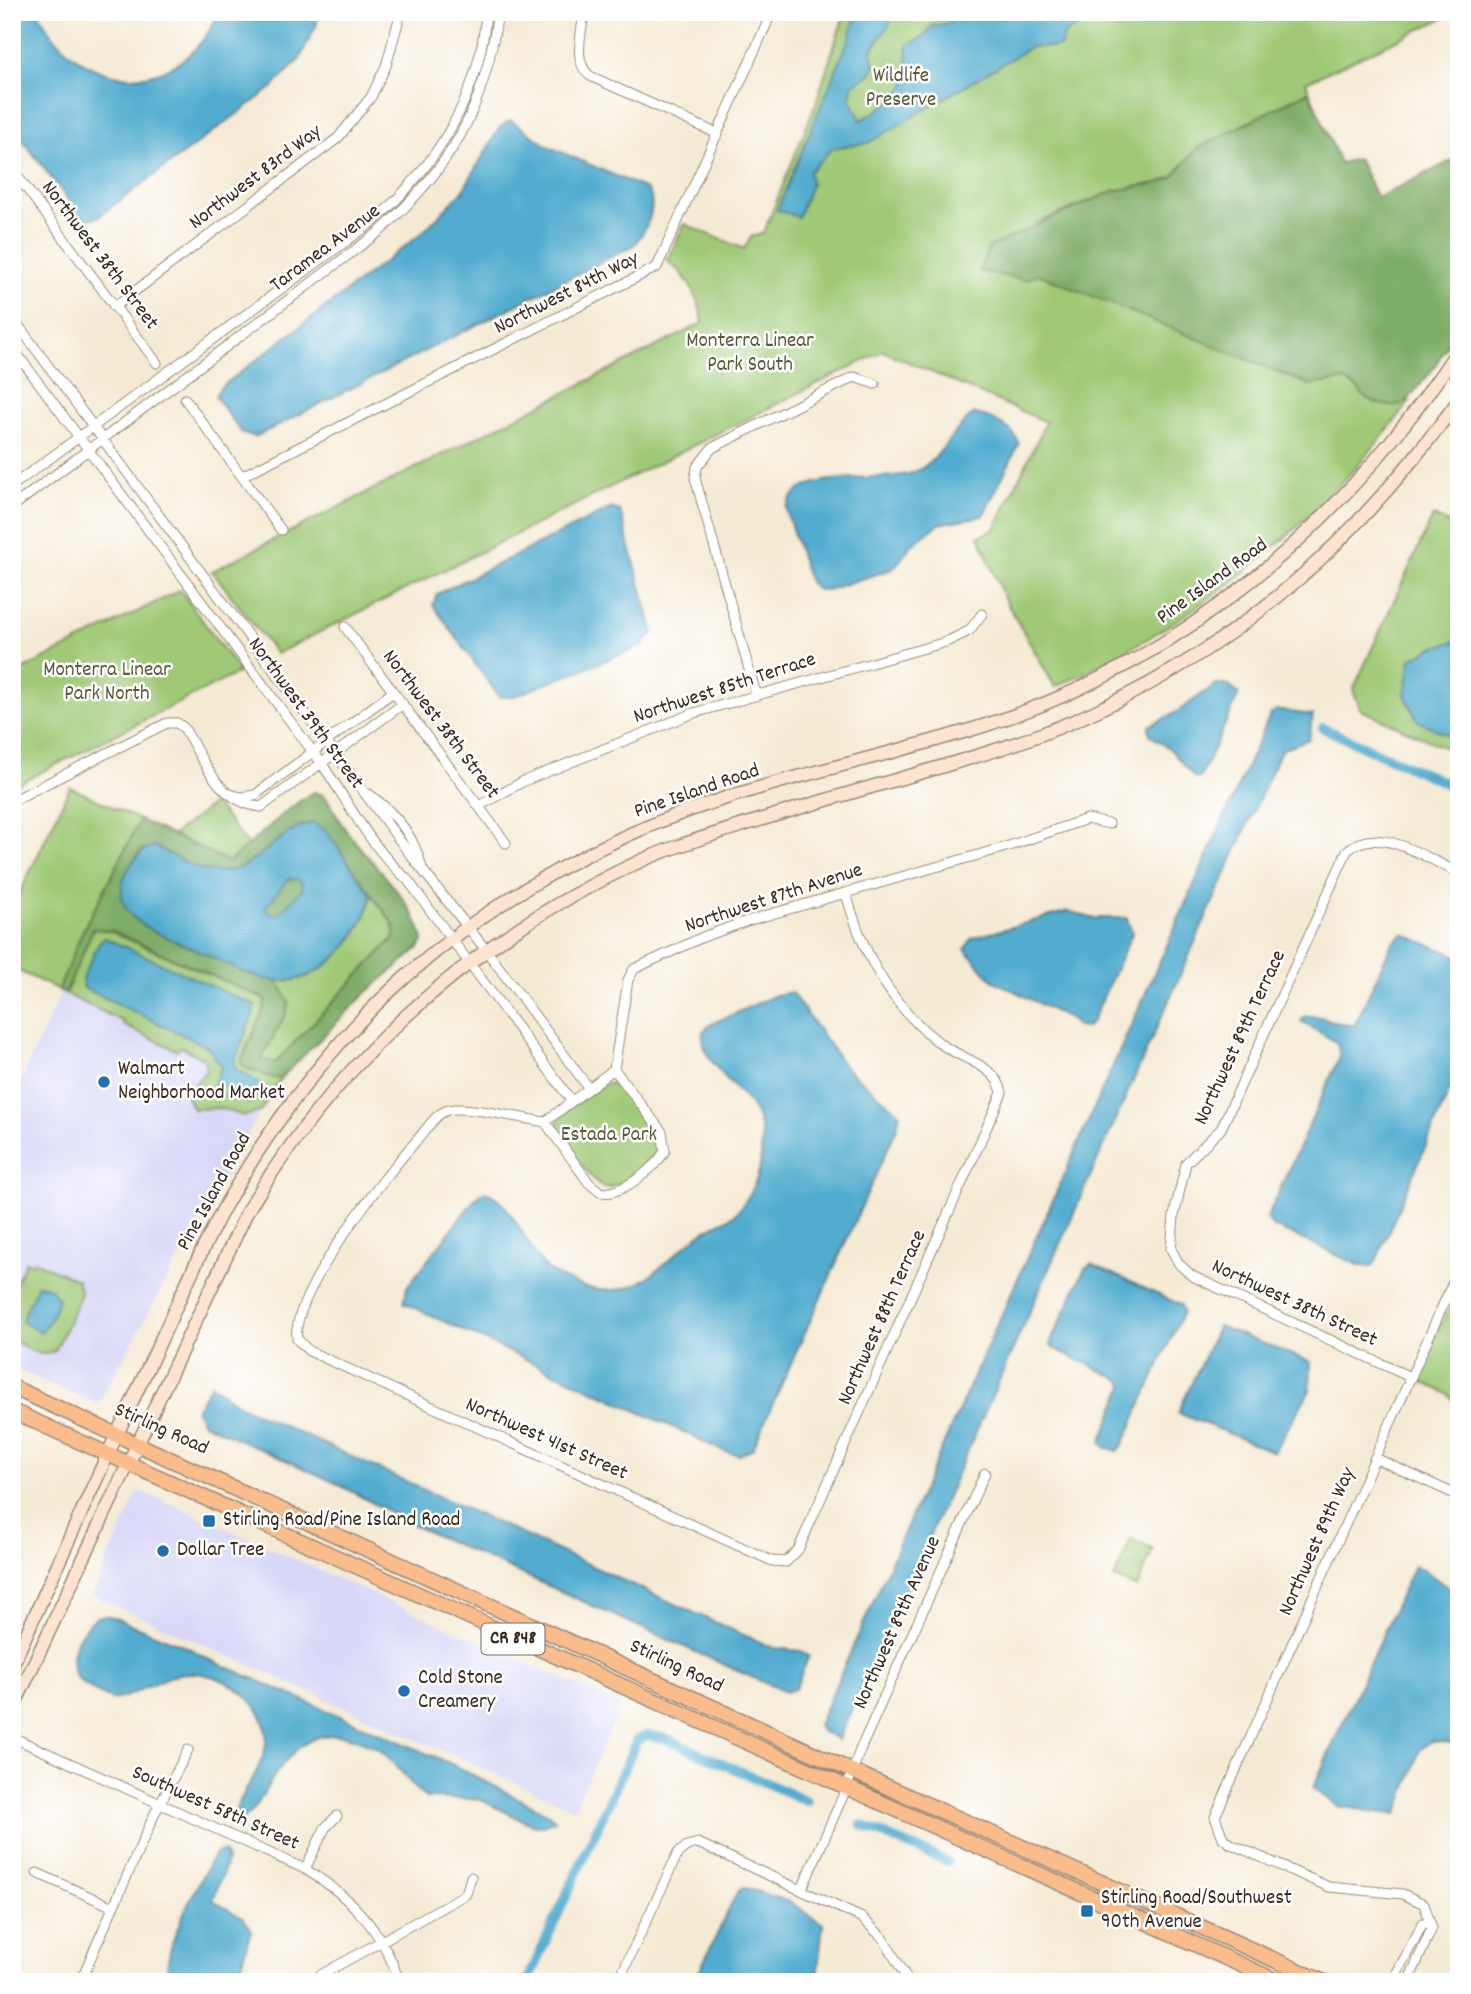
<svg xmlns="http://www.w3.org/2000/svg" width="1471" height="1994" font-family="Dekko,sans-serif">
  <style>
    .built { fill: #d7d7f8 }
    .green { fill: #9fc976; stroke: #6d7a4a; stroke-width: 2 }
    .forest { fill: #7fad67; stroke: #5d6c42; stroke-width: 2; fill-rule: evenodd }
    .water { fill: #51accf; stroke: #466b76; stroke-width: 2; fill-rule: evenodd }
    .lines { fill: none; stroke-linecap: round; stroke-linejoin: round }
    .canal { stroke: #51accf; stroke-width: 10 }
    .minor-casing { stroke: #988a79; stroke-width: 11 }
    .secondary-casing { stroke: #988a79; stroke-width: 15 }
    .primary-casing { stroke: #988a79; stroke-width: 17 }
    .minor { stroke: #fff; stroke-width: 9 }
    .secondary { stroke: #fde4d1; stroke-width: 12 }
    .primary { stroke: #fabc8b; stroke-width: 14 }
    .poi-dot { fill: #1f6fb2; stroke: #fff; stroke-width: 2.5 }
    .labels { text-anchor: middle; dominant-baseline: central; stroke-width: 5; stroke-linejoin: round; paint-order: stroke }
    .shield { fill: #fff; stroke: #766a62; stroke-width: 2 }
    .shield-label { font-size: 19px; font-weight: bold; fill: #3b2a1e }
    .park-label { font-size: 21px; fill: #595a38; stroke: #fff }
    .street-label { font-size: 21px; fill: #3b2a1e; stroke: #fff }
    .poi-label { font-size: 21px; fill: #3b2a1e; stroke: #fff; text-anchor: start }
  </style>
  <rect width="100%" height="100%" fill="#fff"/>
  <filter id="ink" filterUnits="userSpaceOnUse"><feTurbulence type="fractalNoise" baseFrequency=".0143" numOctaves="2"/><feDisplacementMap in="SourceGraphic" scale="14" xChannelSelector="R" yChannelSelector="G"/><feConvolveMatrix kernelMatrix="1 2 1 2 8 2 1 2 1" color-interpolation-filters="sRGB"/></filter>
  <filter id="wash" filterUnits="userSpaceOnUse"><feTurbulence type="fractalNoise" baseFrequency=".00686" numOctaves="4" result="noise"/><feDisplacementMap in="SourceGraphic" scale="28" xChannelSelector="R" yChannelSelector="G"/><feGaussianBlur stdDeviation="1.57" result="paint"/><feColorMatrix in="noise" values="0 0 0 0 0 0 0 0 0 0 0 0 0 0 0 0 0 1.4 0 .05"/><feComposite in="paint" operator="in"/></filter>
  <g filter="url(#wash)">
    <rect width="100%" height="100%" fill="#f5ead4"/>
    <path class="built" d="M61,992l115,58 6,-3 23,13 3,10 -13,13 1,27 23,-2 25,8 16,-4 -162,292 -86,-36v-268z
      M139,1490l482,215 -47,104 -482,-214z"/>
    <path class="green" d="M845,12h612l-151,70 3,9 -113,58 -22,27 -12,6 -49,9 -77,32 -8,53 10,-2 45,16 227,95 33,-5 14,8 8,10 40,5 6,-3c-94,126 -213,222 -356,287l-51,-89 -25,-62 16,-7 51,-107 -163,-71 -607,303 -64,-83 491,-248c-4,-25 -15,-48 -36,-62l17,-37 60,25 7,-12 13,-5 52,-129z
      M1433,516l26,12v226l-98,-44 -8,-20z
      M180,590l60,82 -228,115v-112z
      M70,787l70,33 -43,85c-9,10 -32,68 -38,85l-47,-22v-58z
      M214,803l35,43 -20,16 -56,-27z
      M371,895c10,13 25,26 23,43l-119,125 -14,-3 25,-46 3,-12 -13,-21c8,-1 19,-1 27,-3 33,-12 63,-49 68,-83z
      M102,928l163,71 -1,10 -22,49 6,11 25,9h8l-21,34 -16,4 -25,-8 -26,1 -6,-12 3,-8 17,-19 -2,-10 -23,-13 -6,3 -53,-25 1,-3 -59,-28 28,-65z
      M612,1083c14,5 47,49 48,64 -4,11 -43,43 -55,41 -10,-2 -49,-54 -48,-64 2,-10 15,-17 23,-23 10,-7 19,-17 32,-18z
      M26,1261l6,3 2,-3 43,19 4,14 -26,57c-17,9 -28,-4 -43,-12v-48z
      M1459,1285v122l-11,-13 -32,-15z
      M1131,1539l22,10 -16,39 -23,-10z"/>
    <path class="forest" d="M1309,91l31,72 18,-4 19,39 82,-41v169l-28,46 -26,31 -13,3 -13,-2 -14,-6 -8,-10 -14,-8 -33,5 -272,-111 -13,6 -46,-9 10,-24 124,-56 49,-9 12,-6 22,-27z
      M313,792l11,3c7,9 12,19 17,28 22,34 76,78 82,118l-4,7 -53,45 -85,85h-8l-30,-12 -2,-4 23,-53 1,-10 -152,-68 -20,-2 -28,65 -6,-4c6,-17 29,-75 38,-85l43,-85 89,42 61,-54zM313,823l13,8 65,90 4,8 -1,9 -119,125 -14,-4 25,-45 3,-12 -8,-15 -5,-6 -29,-9 -122,-95 15,-26 13,-5c17,7 31,19 49,24 52,13 66,-38 111,-47z
      M288,879h10l5,6 -1,5 -24,25 -10,-2 -4,-4z"/>
    <path class="water" d="M12,12h26c42,83 142,90 181,0h100l-3,14 -17,34 -27,28 -174,129 -11,2 -9,-6 -66,-87z
      M857,12h36l-3,11 -19,29 4,13 -5,9 -18,11 -2,13 11,22 19,-11 25,-23 3,-41 17,-9 7,-10 17,-3 8,-11h149l-41,21 -5,14h-29l-163,96 -35,5 -24,24 2,13 -13,32 -21,-7 73,-173z
      M511,120l36,26 99,43c14,16 -1,43 -13,57l-378,191 -13,-4 -27,-37 5,-8 201,-154 41,-42 38,-65z
      M974,414c16,2 41,14 45,30l-36,72 -44,8 -27,21 -19,24 -66,21h-9l-9,-8 -23,-72c9,-45 95,-26 126,-37 28,-10 39,-43 62,-59z
      M611,508l9,3 34,122 -11,13 -131,51h-13l-66,-92 4,-11z
      M1455,641l4,2v97l-41,-19 -13,-26 6,-36 21,-11z
      M1216,684l13,2 10,8 -39,84 -6,-1 -23,-27 -21,-15 -1,-9 28,-14z
      M1276,710l37,5 -4,24 -28,11 -443,990 -17,-9 -3,-6 452,-1010z
      M313,823l13,8 45,64c-7,41 -50,90 -95,86 -26,-3 -56,-21 -80,-31 -22,-10 -48,-18 -65,-35 -22,-21 -1,-61 22,-69 18,7 31,19 49,24 53,13 66,-38 111,-47zM288,879h10l5,6 -1,5 -24,25 -10,-2 -3,-5z
      M1068,911l23,7h36l5,15 -40,89 -6,6 -8,-1 -12,-10 -74,-37 -27,-31 7,-11z
      M1403,934l56,23v112l-84,194 -4,3 -12,-1 -87,-39 -5,-8 73,-162 -3,-13 -36,-22 3,-4c18,-5 32,10 51,8l37,-82z
      M105,938l151,68 -22,57 2,6 26,16 -11,18 -26,-6 2,-8 -5,-4 -10,4 9,-23 -13,-19 -124,-59 -2,-9 18,-38z
      M791,992l55,76 54,45 -4,17 -143,318 -13,7 -14,-3 -322,-149 3,-16 68,-88 9,-7c24,2 44,59 62,76 7,7 19,11 28,15 18,9 44,10 62,1 25,-12 44,-37 67,-52 10,-7 24,-11 33,-19 11,-12 21,-30 24,-47 2,-15 3,-38 -4,-52 -14,-28 -57,-49 -53,-83l8,-7 65,-29z
      M1091,1264l90,41 2,7 -60,133 -6,6 -12,-4 -4,-5 23,-57 -3,-5 -66,-31 -5,-5 35,-76z
      M38,1284l14,5 6,10 -6,18 -11,15 -18,-9 -1,-4z
      M1218,1326l93,36 -1,28 -36,62 -96,-39z
      M211,1384l29,22 483,220 51,22 27,3 8,5 -14,33 -10,3 -366,-164 -83,-45 -133,-60 -7,-13z
      M1414,1566l9,3 36,27v148l-28,-3 -11,9 -23,65 -60,-9 -24,-18z
      M99,1616h11l77,31 21,12 243,105 98,50 6,6 -13,6h-7l-56,-27 -53,-1c-19,-14 -29,-38 -50,-50 -50,-28 -79,-9 -107,36 -8,13 -14,30 -30,37l-6,-4c7,-23 26,-42 32,-67 11,-46 -46,-84 -86,-76 -20,4 -50,25 -65,25 -7,0 -13,-5 -19,-8 -6,-4 -13,-7 -17,-12 -15,-21 2,-53 21,-63z
      M224,1851l3,10 -14,39 31,19 8,11 -9,27 -1,25h-69l-7,-8c4,-43 29,-83 49,-121z
      M743,1887l47,15 33,22 -5,45 7,13h-131l43,-89z"/>
    <g class="lines">
      <path class="canal" d="M1323,728l136,61
        M862,1825l85,37
        M527,1982l110,-242 10,-5 20,4 140,62"/>
    </g>
  </g>
  <g filter="url(#ink)">
    <g class="lines">
      <defs>
        <path id="minor" d="M584,12c-2,21 -12,50 6,64l128,58
          M12,169l145,194
          M114,307l224,-169 33,-41 15,-31 15,-54
          M12,317l397,536 77,97 102,137
          M12,347l310,417c27,39 48,83 85,115l164,221
          M185,399l96,131
          M242,476l415,-209 115,-255
          M12,486l363,-266c61,-54 106,-125 111,-208
          M12,507l367,-275c74,-67 105,-121 119,-220
          M12,564l4,12 -4,7
          M345,627l161,216
          M756,694l-61,-216 2,-11 15,-19 142,-71 21,7
          M230,794l11,3 14,-2 138,-103
          M369,794c27,20 45,41 53,74
          M12,801l155,-78h10l7,5c20,33 34,74 77,79l142,-103
          M479,806l45,-25 170,-68 252,-71 23,-11 13,-17
          M545,1122l44,61 11,9c20,5 55,-24 65,-41l-3,-19 -48,-63
          M297,1339c-7,-44 90,-166 121,-200 8,-9 18,-26 30,-29 18,-5 75,9 97,12l69,-53 14,-89 6,-11 69,-32 44,-16 259,-74 81,-28 22,5
          M297,1339l12,12 463,210 14,1
          M1410,1377l-218,-101 -13,-12 -8,-15 3,-33 12,-53 35,-34 126,-278c30,-29 80,8 112,22
          M1375,1458l84,38
          M786,1562l12,-12 204,-457c-4,-27 -41,-34 -61,-49 -51,-38 -79,-91 -95,-151
          M12,1737l293,132c45,27 79,62 94,113
          M305,1869l20,-41 12,-12
          M37,1873l76,34
          M802,1889l44,-100 14,-39 125,-277
          M319,1976l147,-82 5,-17
          M80,1982l75,-169 33,-63
          M618,1982l60,-129 9,-7 11,-3 164,75 21,20 26,44
          M1392,1982l31,-59h6
          M1408,1982l24,-54 -8,-24 -21,-10 -74,-7 -98,-43 -8,-6 -8,-21 244,-548"/>
        <path id="secondary" d="M12,1666c47,-104 93,-208 142,-311 24,-52 47,-107 76,-158 47,-82 109,-162 180,-224 74,-65 165,-118 256,-154 103,-40 213,-60 317,-93 200,-63 363,-204 476,-378
          M12,1710l236,-500c80,-132 190,-240 326,-315 33,-18 67,-36 102,-48 69,-24 139,-44 209,-64 72,-21 145,-40 213,-73 153,-72 262,-175 361,-310"/>
        <path id="primary" d="M12,1387l840,384 472,211
          M12,1411l1267,571"/>
      </defs>
      <use href="#minor" class="minor-casing"/>
      <use href="#secondary" class="secondary-casing"/>
      <use href="#primary" class="primary-casing"/>
      <use href="#minor" class="minor"/>
      <use href="#secondary" class="secondary"/>
      <use href="#primary" class="primary"/>
    </g>
  </g>
  <g class="poi-dot">
    <circle cx="104" cy="1082" r="7"/>
    <rect x="202" y="1514" width="14" height="14" rx="3.5"/>
    <circle cx="163" cy="1551" r="7"/>
    <circle cx="404" cy="1691" r="7"/>
    <rect x="1080" y="1904" width="14" height="14" rx="3.5"/>
  </g>
  <g class="labels">
    <rect class="shield" x="481.5" y="1623.5" width="63" height="31" rx="5"/>
    <g class="shield-label">
      <text x="513" y="1639">CR 848</text>
    </g>
    <g class="park-label">
      <text x="901" y="77">Wildlife<tspan x="901" dy="24">Preserve</tspan></text>
      <text x="750" y="342">Monterra Linear<tspan x="750" dy="24">Park South</tspan></text>
      <text x="107" y="671">Monterra Linear<tspan x="107" dy="24">Park North</tspan></text>
      <text x="609" y="1136">Estada Park</text>
    </g>
    <g class="street-label">
      <text transform="translate(256 178) rotate(-37)">Northwest 83rd Way</text>
      <text transform="translate(326 249) rotate(-37)">Taramea Avenue</text>
      <text transform="translate(99 256) rotate(53)">Northwest 38th Street</text>
      <text transform="translate(567 294) rotate(-27)">Northwest 84th Way</text>
      <text transform="translate(1213 582) rotate(-36)">Pine Island Road</text>
      <text transform="translate(725 689) rotate(-18)">Northwest 85th Terrace</text>
      <text transform="translate(305 714) rotate(54)">Northwest 39th Street</text>
      <text transform="translate(440 725) rotate(53)">Northwest 38th Street</text>
      <text transform="translate(697 792) rotate(-19)">Pine Island Road</text>
      <text transform="translate(774 899) rotate(-18)">Northwest 87th Avenue</text>
      <text transform="translate(1241 1038) rotate(-65)">Northwest 89th Terrace</text>
      <text transform="translate(215 1192) rotate(-61)">Pine Island Road</text>
      <text transform="translate(1294 1304) rotate(25)">Northwest 38th Street</text>
      <text transform="translate(883 1318) rotate(-66)">Northwest 88th Terrace</text>
      <text transform="translate(161 1430) rotate(24)">Stirling Road</text>
      <text transform="translate(546 1440) rotate(24)">Northwest 41st Street</text>
      <text transform="translate(1318 1542) rotate(-66)">Northwest 89th Way</text>
      <text transform="translate(898 1623) rotate(-66)">Northwest 89th Avenue</text>
      <text transform="translate(676 1667) rotate(25)">Stirling Road</text>
      <text transform="translate(215 1809) rotate(24)">Southwest 58th Street</text>
    </g>
    <g class="poi-label">
      <text x="118" y="1070">Walmart<tspan x="118" dy="24">Neighborhood Market</tspan></text>
      <text x="223" y="1521">Stirling Road/Pine Island Road</text>
      <text x="177" y="1551">Dollar Tree</text>
      <text x="418" y="1679">Cold Stone<tspan x="418" dy="24">Creamery</tspan></text>
      <text x="1101" y="1899">Stirling Road/Southwest<tspan x="1101" dy="24">90th Avenue</tspan></text>
    </g>
  </g>
  <rect width="1471" height="1994" fill="none" stroke="#fff" stroke-width="42"/>
</svg>
